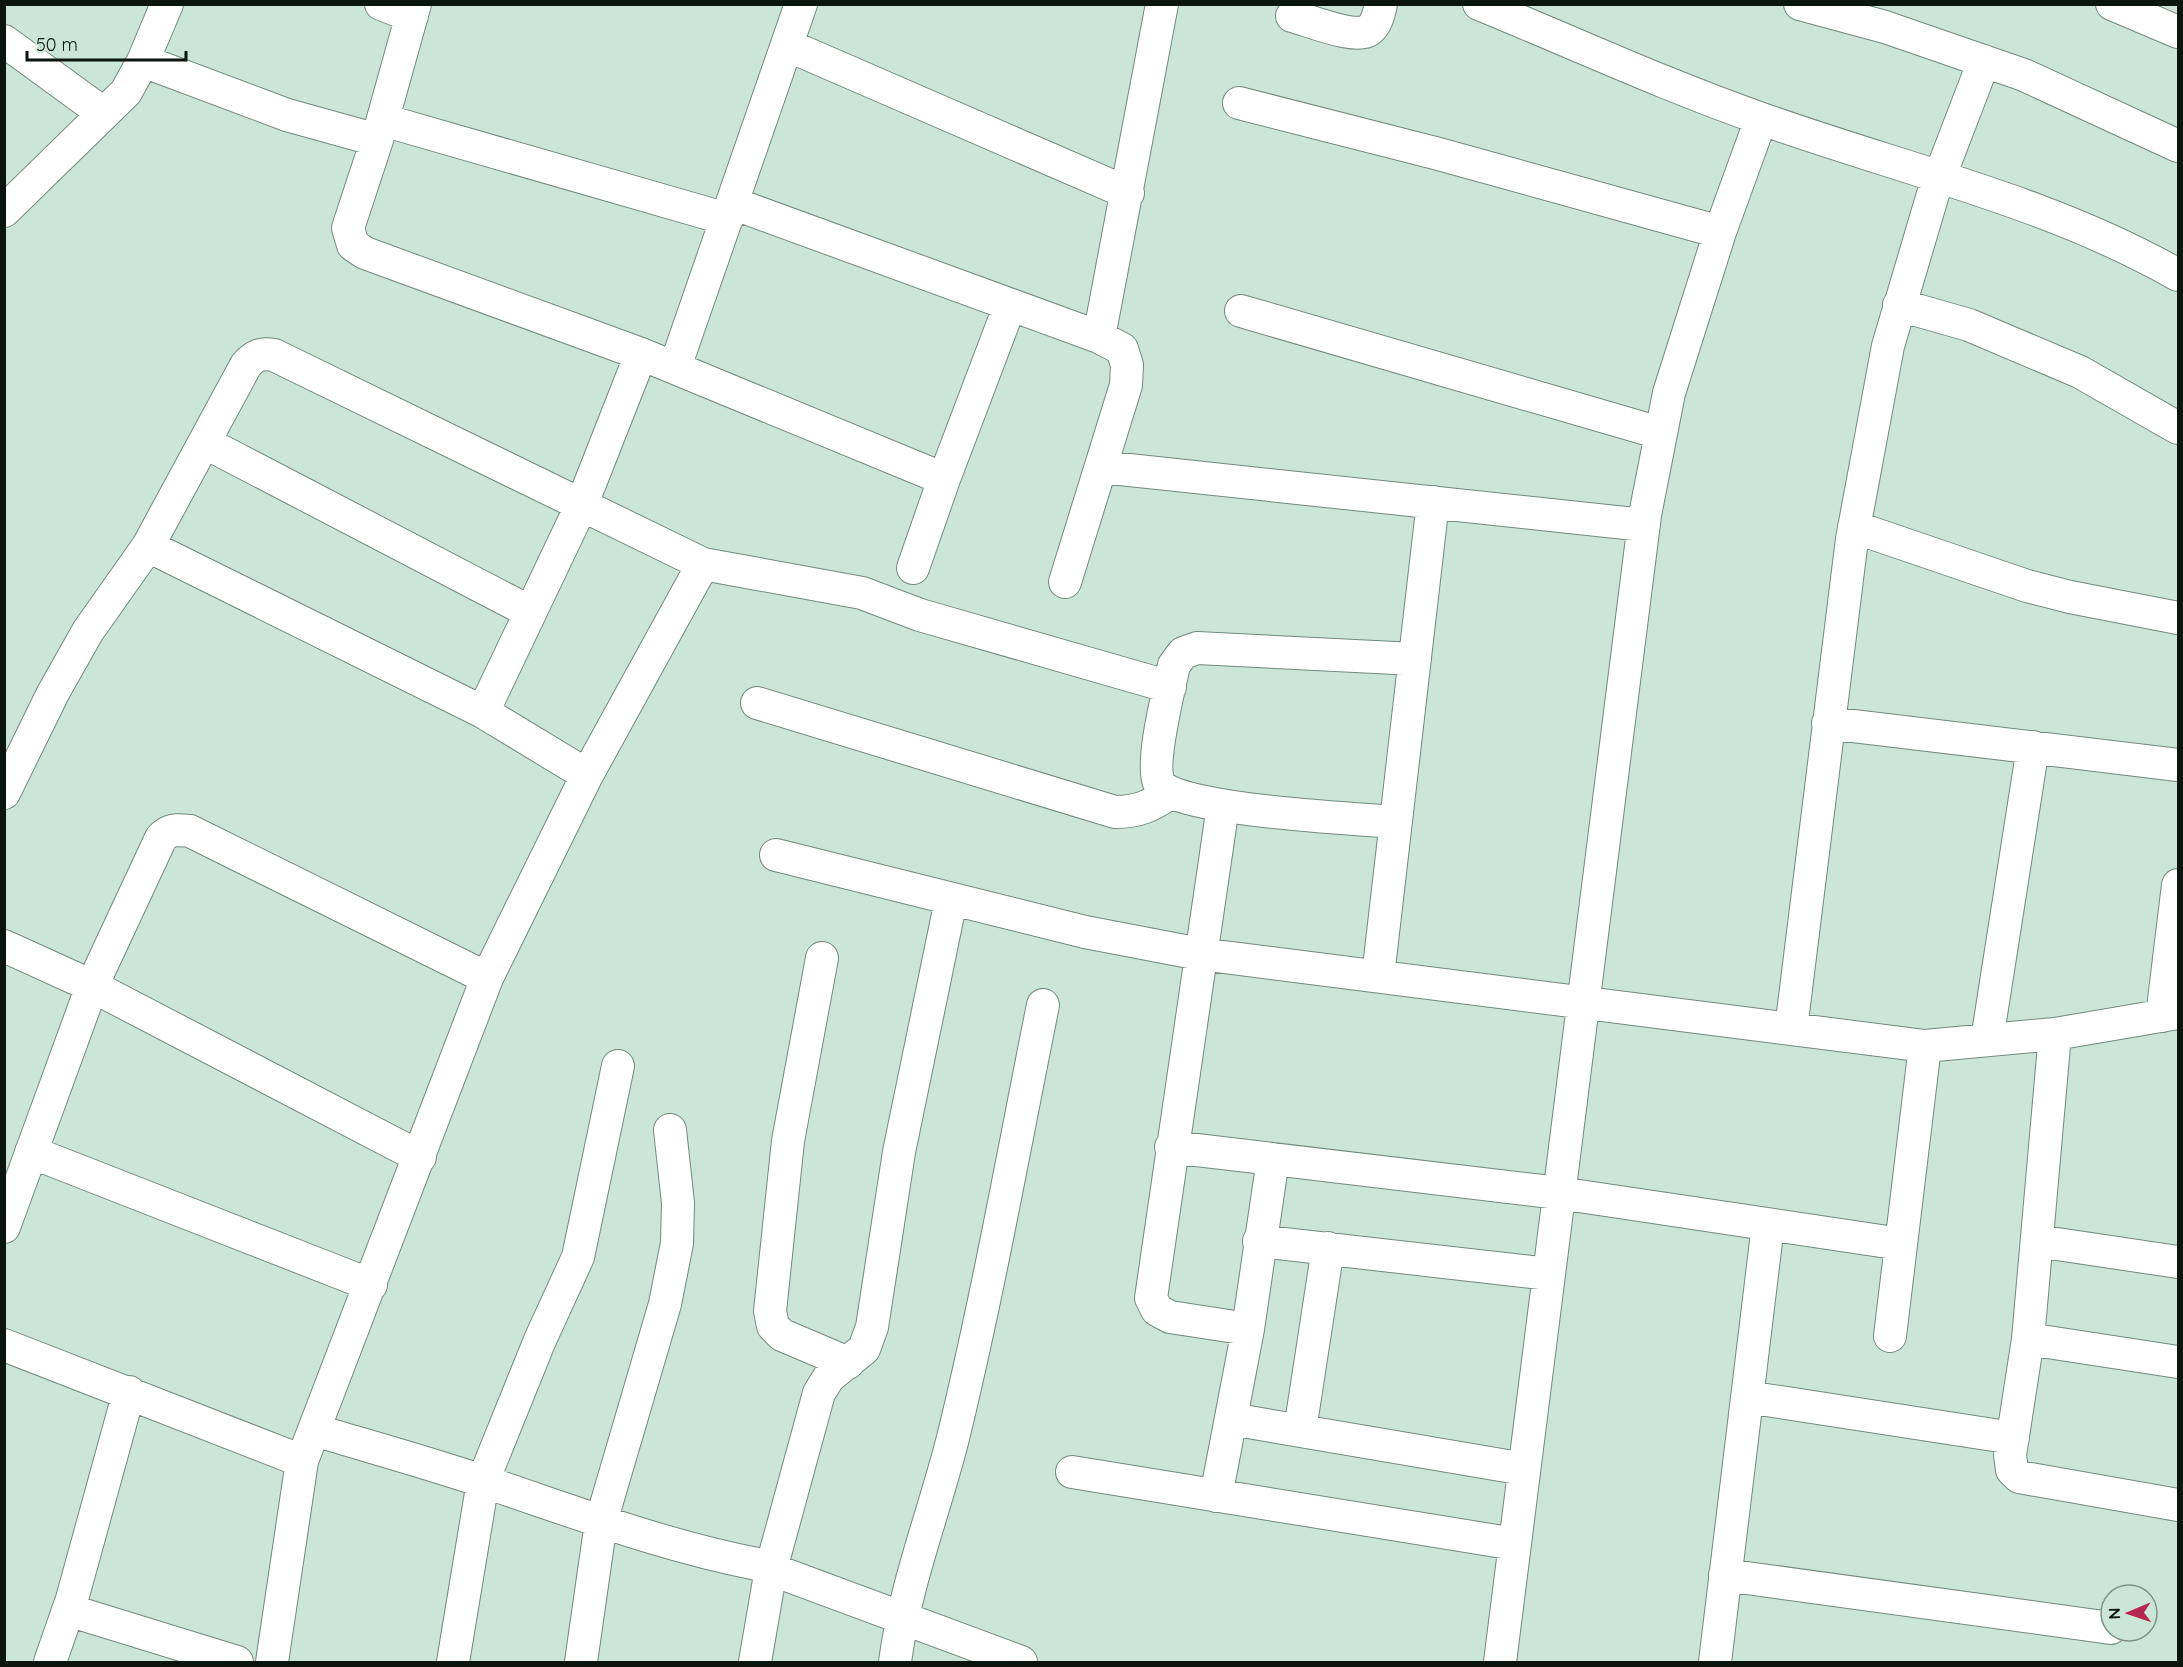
<svg xmlns="http://www.w3.org/2000/svg" width="2183" height="1667" font-family="Quicksand,sans-serif">
  <style>
    .lines { fill: none; stroke-linecap: round; stroke-linejoin: round }
    .minor-casing { stroke: #718a7e; stroke-width: 34 }
    .minor { stroke: #fff; stroke-width: 32 }
  </style>
  <rect width="100%" height="100%" fill="#cbe6d9"/>
  <g class="lines">
    <defs>
      <path id="minor" d="M381,4l31,12
        M415,4l-38,136 -29,88 5,17 12,8 276,101 303,125
        M1479,4c93,38 188,82 283,115 140,50 286,82 416,156
        M1800,4l85,23 139,48 154,71
        M2112,4l66,28
        M1292,16c16,4 64,24 77,14 8,-6 10,-17 12,-26
        M4,41l99,72
        M787,45l341,148
        M143,61l144,54 90,25
        M1239,103l196,50 285,79
        M383,120l344,99
        M732,203l367,134 23,12 5,16 -1,20 -61,197
        M4,211l122,-119 17,-31 24,-57
        M1899,305l70,20 111,47 98,56
        M1241,311l419,122
        M1099,337l63,-333
        M675,367l126,-363
        M206,443l324,169
        M1101,467l543,58
        M1854,527l173,59 43,11 108,21
        M148,546l335,166 104,63
        M913,568l31,-89 66,-174
        M757,703l358,109c23,0 36,-6 55,-19
        M483,712l99,-208 59,-150
        M1828,723l350,42
        M4,793l49,-100 35,-62 60,-85 98,-181c9,-10 15,-12 28,-10l429,209 159,29 58,22 250,72
        M1223,806l-72,492 6,12 13,7 78,12
        M1396,822c-36,-3 -225,-12 -237,-39 -9,-21 10,-93 15,-118l9,-12 14,-5 218,11
        M776,855l309,77 115,22 725,92 130,-12 123,-21
        M4,946l88,40 328,171
        M822,958l-34,183 -18,170 3,15 9,9 66,28
        M1378,976l55,-474
        M2162,1016l16,-131
        M1791,1029l61,-490 36,-193 45,-152 51,-133
        M2055,1034l-27,305 150,23
        M1987,1040l46,-293
        M1171,1147l388,46 342,51
        M31,1152l340,133
        M4,1227l88,-241 69,-148c9,-10 17,-8 29,-7l297,147
        M1259,1241l290,33
        M2037,1241l141,21
        M1890,1336l35,-290
        M2028,1339l-18,116 2,15 7,7 159,28
        M4,1345l298,116
        M1747,1397l266,41
        M1231,1419l293,50
        M314,1430c57,17 115,33 171,52 90,30 179,64 272,82l264,98
        M1300,1430l28,-182
        M1072,1472l443,72
        M1216,1496l32,-167 25,-170
        M1725,1575l386,53
        M68,1610l169,52
        M50,1662l22,-63 57,-207
        M272,1662l30,-201 185,-483 100,-203 116,-211
        M453,1662l30,-181 57,-141 38,-83 40,-191
        M581,1662l20,-140 64,-218 12,-61 1,-40 -8,-73
        M755,1662l16,-93 48,-176 10,-16 35,-28 8,-22 27,-175 52,-252
        M895,1662c10,-77 39,-149 58,-224 35,-143 61,-289 90,-433
        M1500,1662l145,-1147 24,-122 51,-161 41,-113
        M1715,1662l53,-437"/>
    </defs>
    <use href="#minor" class="minor-casing"/>
    <use href="#minor" class="minor"/>
  </g>
  <rect width="2183" height="1667" fill="none" stroke="#0b1510" stroke-width="12"/>
  <g transform="translate(2129 1613) rotate(268)"><circle r="28" fill="#cbe6d9" stroke="#7e9289" stroke-width="1.5"/>
  <path d="M0-4.5L10 22L0 15L-10 22Z" fill="#b7264d"/>
  <text y="-9" font-size="16" font-weight="bold" text-anchor="middle" fill="#0b1510">N</text>
  </g>
  <path d="M27 51v9h159v-9" fill="none" stroke="#0b1510" stroke-width="3"/>
  <text x="36" y="51" font-size="18" fill="#0b1510" stroke="#cbe6d9" stroke-width="4.5" paint-order="stroke">50 m</text>
</svg>
